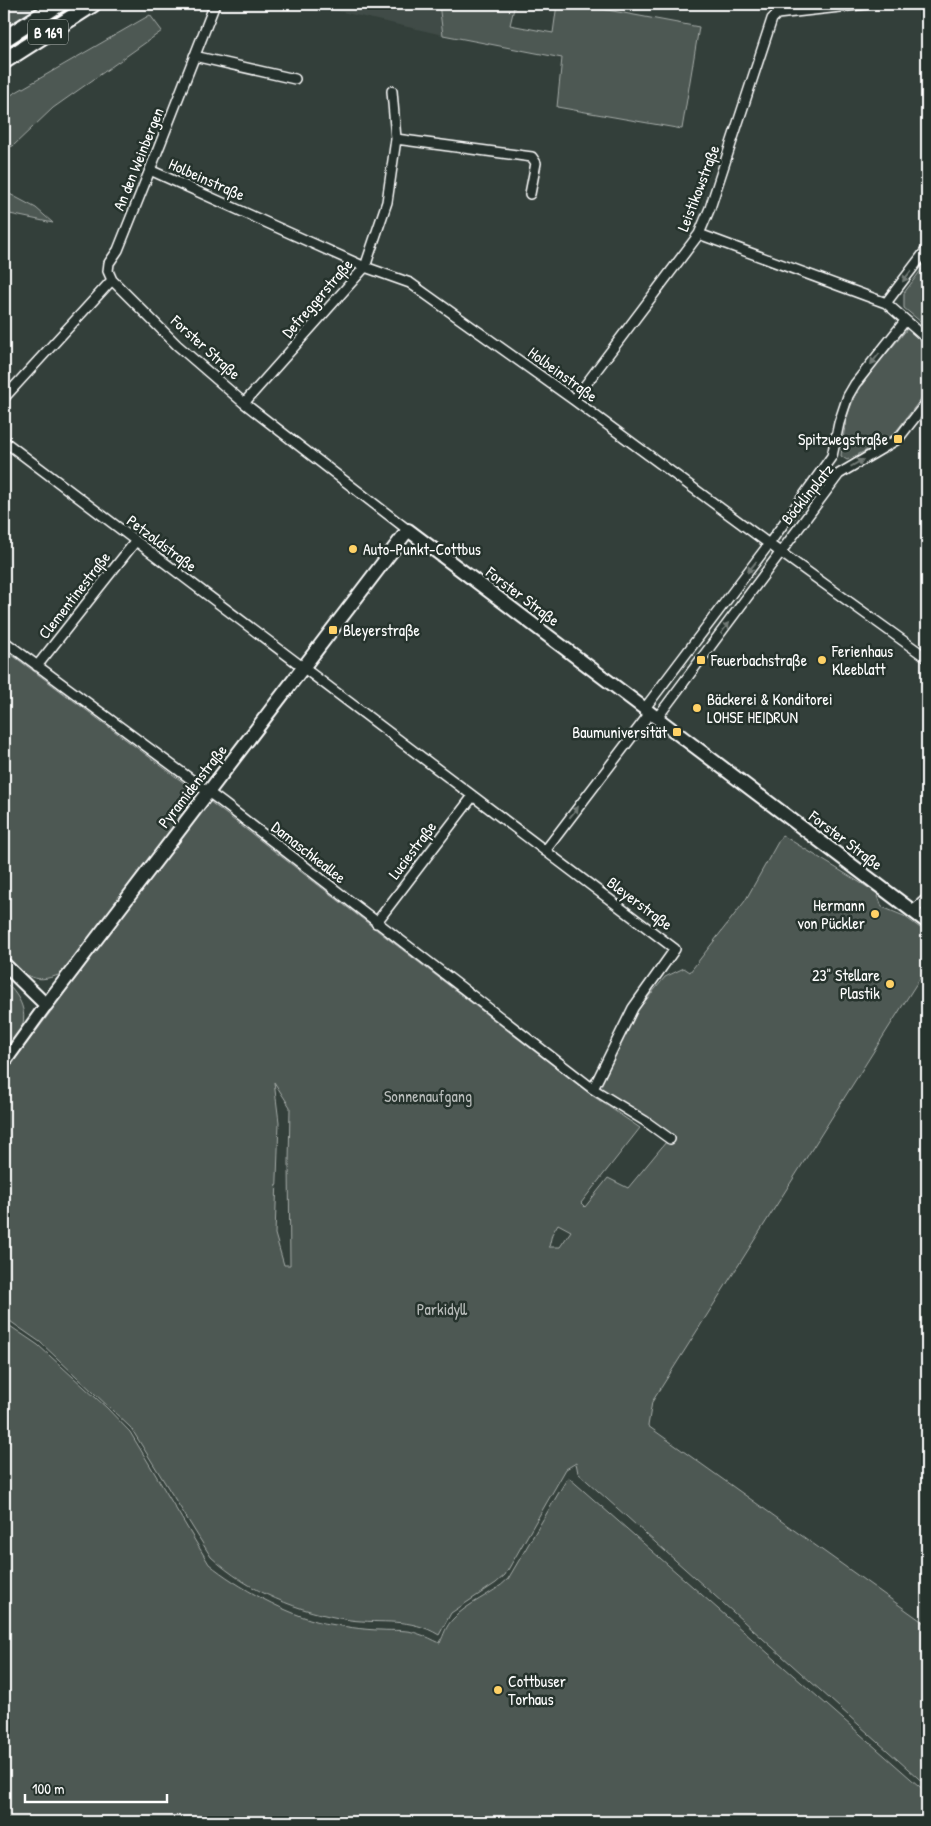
<svg xmlns="http://www.w3.org/2000/svg" width="931" height="1826" font-family="'Patrick Hand',sans-serif">
  <style>
    .built { fill: #404c47 }
    .green { fill: #4d5853; stroke: #a6aca9; fill-rule: evenodd }
    .lines { fill: none; stroke-linecap: round; stroke-linejoin: round }
    .minor-casing { stroke: #fff; stroke-width: 12 }
    .tertiary-casing { stroke: #fff; stroke-width: 15 }
    .secondary-casing { stroke: #fff; stroke-width: 16 }
    .primary-casing { stroke: #fff; stroke-width: 19 }
    .minor { stroke: #26332d; stroke-width: 9 }
    .tertiary { stroke: #26332d; stroke-width: 11 }
    .secondary { stroke: #26332d; stroke-width: 12 }
    .primary { stroke: #26332d; stroke-width: 15 }
    .oneway { fill: #727a76 }
    .poi-dot { fill: #ffd166; stroke: #26332d; stroke-width: 2 }
    .labels { text-anchor: middle; dominant-baseline: central; stroke-width: 5; stroke-linejoin: round; paint-order: stroke }
    .shield { fill: #26332d; stroke: #bec2c0; stroke-width: 1 }
    .shield-label { font-size: 15px; font-weight: bold; fill: #fff }
    .street-label { font-size: 16px; fill: #fff; stroke: #26332d }
    .poi-label { font-size: 16px; fill: #fff; stroke: #26332d; text-anchor: start }
    .park-label { font-size: 16px; fill: #b8bcba; stroke: #26332d }
  </style>
  <rect width="100%" height="100%" fill="#333f3a"/>
  <filter id="ink" filterUnits="userSpaceOnUse"><feTurbulence type="fractalNoise" baseFrequency=".02" numOctaves="2"/><feDisplacementMap in="SourceGraphic" scale="10" xChannelSelector="R" yChannelSelector="G"/><feConvolveMatrix kernelMatrix="1 2 1 2 8 2 1 2 1" color-interpolation-filters="sRGB"/></filter>
  <g filter="url(#ink)">
    <path class="built" d="M307,4h132l4,31z"/>
    <path class="green" d="M4,4h38l-38,24z
      M71,4h9l-76,49v-6z
      M439,4h76l-5,21 43,8 4,-29h18l124,23 -17,102 -125,-22 5,-49 -119,-23z
      M150,15l12,16 -109,77 -40,38 -9,2v-49z
      M4,191l32,17 17,15 -48,-10 -1,5z
      M927,262v65l-23,-19v-15z
      M908,328l19,15v48l-33,43 -13,9 -34,17 -6,-4c2,-18 4,-37 11,-53 13,-28 37,-51 56,-75z
      M4,649l195,145 -138,180c-30,12 -37,0 -57,-21z
      M209,801l381,293 50,34 -59,75 4,4 23,-29 20,10 43,-52 -73,-49 39,-76 28,-34 19,-9 6,4 55,-71 37,-66 95,58 5,14 22,9 23,17v34l-275,435 -4,24 279,199v161l-349,-313 -2,-10 -10,6 -61,106 -9,8 -45,30 -12,22c-29,-18 -57,-11 -89,-15 -51,-8 -101,-28 -139,-63l-80,-129 -91,-86 -36,-25v-243zM274,1082l16,25 -1,56 1,102h-6l-9,-31 4,-112zM558,1224l13,7 -11,16h-11l3,-13z
      M4,981c14,13 25,29 17,49 -4,8 -12,16 -17,23z
      M4,1322l34,23 69,63 23,24 79,132c28,23 79,51 115,59 18,3 39,7 57,7 13,1 26,-1 38,4 7,2 14,6 21,9 4,-9 6,-17 13,-24 14,-16 39,-24 55,-40l60,-102 359,316v29h-923z"/>
    <g class="lines">
      <defs>
        <path id="minor" d="M215,4l-65,166 -32,80 -9,13 -1,8 4,9 65,65 67,58 164,127
          M777,14l90,-10
          M777,14v-10
          M194,56l101,23
          M396,139l136,18 4,6 -6,31
          M150,170l215,97 45,16 164,117 195,144 158,114
          M699,234l187,69 41,36
          M886,303l41,-54
          M4,398l108,-118
          M574,400l125,-166 11,-26 62,-189 5,-5
          M244,403l121,-136 22,-65 9,-63 -4,-48
          M4,441l671,508 -42,59 -40,81 -370,-286 -219,-162
          M37,666l98,-124
          M645,708l124,-164 63,-88 7,-33 9,-27 7,-12 50,-63
          M657,718l182,-244 59,-35 29,-37
          M545,851l105,-138
          M913,911l14,-13
          M376,923l97,-127
          M593,1089l52,32 25,18"/>
        <path id="tertiary" d="M4,1063l42,-58"/>
        <path id="secondary" d="M4,964l42,41 362,-475 519,392"/>
        <path id="primary" d="M4,39l55,-35
          M4,61l89,-57"/>
      </defs>
      <use href="#minor" class="minor-casing"/>
      <use href="#tertiary" class="tertiary-casing"/>
      <use href="#secondary" class="secondary-casing"/>
      <use href="#primary" class="primary-casing"/>
      <use href="#minor" class="minor"/>
      <use href="#tertiary" class="tertiary"/>
      <use href="#secondary" class="secondary"/>
      <use href="#primary" class="primary"/>
    </g>
    <defs><path id="oneway-solid" d="M-6-.8H1V-3.2L6.5 0L1 3.2V.8H-6Z" transform="scale(1.25)"/></defs>
    <g class="oneway">
      <use href="#oneway-solid" transform="translate(907 276) rotate(128)"/>
      <use href="#oneway-solid" transform="translate(875 359) rotate(128)"/>
      <use href="#oneway-solid" transform="translate(857 463) rotate(-30)"/>
      <use href="#oneway-solid" transform="translate(752 567) rotate(128)"/>
      <use href="#oneway-solid" transform="translate(725 628) rotate(-53)"/>
      <use href="#oneway-solid" transform="translate(574 812) rotate(-52)"/>
    </g>
  </g>
  <g class="poi-dot">
    <rect x="893" y="434" width="10" height="10" rx="2.5"/>
    <circle cx="353" cy="549" r="5"/>
    <rect x="328" y="625" width="10" height="10" rx="2.5"/>
    <rect x="696" y="655" width="10" height="10" rx="2.5"/>
    <circle cx="822" cy="660" r="5"/>
    <circle cx="697" cy="708" r="5"/>
    <rect x="672" y="727" width="10" height="10" rx="2.5"/>
    <circle cx="875" cy="914" r="5"/>
    <circle cx="890" cy="984" r="5"/>
    <circle cx="498" cy="1690" r="5"/>
  </g>
  <g class="labels">
    <rect class="shield" x="28" y="19.5" width="40" height="25" rx="4"/>
    <g class="shield-label">
      <text x="48" y="32">B 169</text>
    </g>
    <g class="street-label">
      <text transform="translate(138 159) rotate(-68)">An den Weinbergen</text>
      <text transform="translate(207 179) rotate(24)">Holbeinstraße</text>
      <text transform="translate(698 188) rotate(-69)">Leistikowstraße</text>
      <text transform="translate(317 298) rotate(-49)">Defreggerstraße</text>
      <text transform="translate(206 347) rotate(42)">Forster Straße</text>
      <text transform="translate(563 374) rotate(36)">Holbeinstraße</text>
      <text transform="translate(807 494) rotate(-51)">Böcklinplatz</text>
      <text transform="translate(162 543) rotate(37)">Petzoldstraße</text>
      <text transform="translate(74 595) rotate(-52)">Clementinestraße</text>
      <text transform="translate(523 596) rotate(37)">Forster Straße</text>
      <text transform="translate(192 786) rotate(-52)">Pyramidenstraße</text>
      <text transform="translate(846 840) rotate(37)">Forster Straße</text>
      <text transform="translate(412 850) rotate(-53)">Luciestraße</text>
      <text transform="translate(309 852) rotate(38)">Damaschkeallee</text>
      <text transform="translate(640 903) rotate(37)">Bleyerstraße</text>
    </g>
    <g class="poi-label">
      <text x="888" y="439" text-anchor="end">Spitzwegstraße</text>
      <text x="363" y="549">Auto-Punkt-Cottbus</text>
      <text x="343" y="630">Bleyerstraße</text>
      <text x="832" y="651">Ferienhaus<tspan x="832" dy="18">Kleeblatt</tspan></text>
      <text x="711" y="660">Feuerbachstraße</text>
      <text x="707" y="699">Bäckerei &amp; Konditorei<tspan x="707" dy="18">LOHSE HEIDRUN</tspan></text>
      <text x="667" y="732" text-anchor="end">Baumuniversität</text>
      <text x="865" y="905" text-anchor="end">Hermann<tspan x="865" dy="18">von Pückler</tspan></text>
      <text x="880" y="975" text-anchor="end">23" Stellare<tspan x="880" dy="18">Plastik</tspan></text>
      <text x="508" y="1681">Cottbuser<tspan x="508" dy="18">Torhaus</tspan></text>
    </g>
    <g class="park-label">
      <text x="428" y="1096">Sonnenaufgang</text>
      <text x="442" y="1309">Parkidyll</text>
    </g>
  </g>
  <rect width="931" height="1826" fill="none" stroke="#26332d" stroke-width="20"/>
  <rect x="10" y="10" width="911" height="1806" fill="none" stroke="#fff" stroke-width="2" filter="url(#ink)"/>
  <path d="M25 1794v8h142v-8" fill="none" stroke="#ffffff" stroke-width="2.5"/>
  <text x="32" y="1794" font-size="15" fill="#ffffff" stroke="#26332d" stroke-width="4" paint-order="stroke">100 m</text>
</svg>
